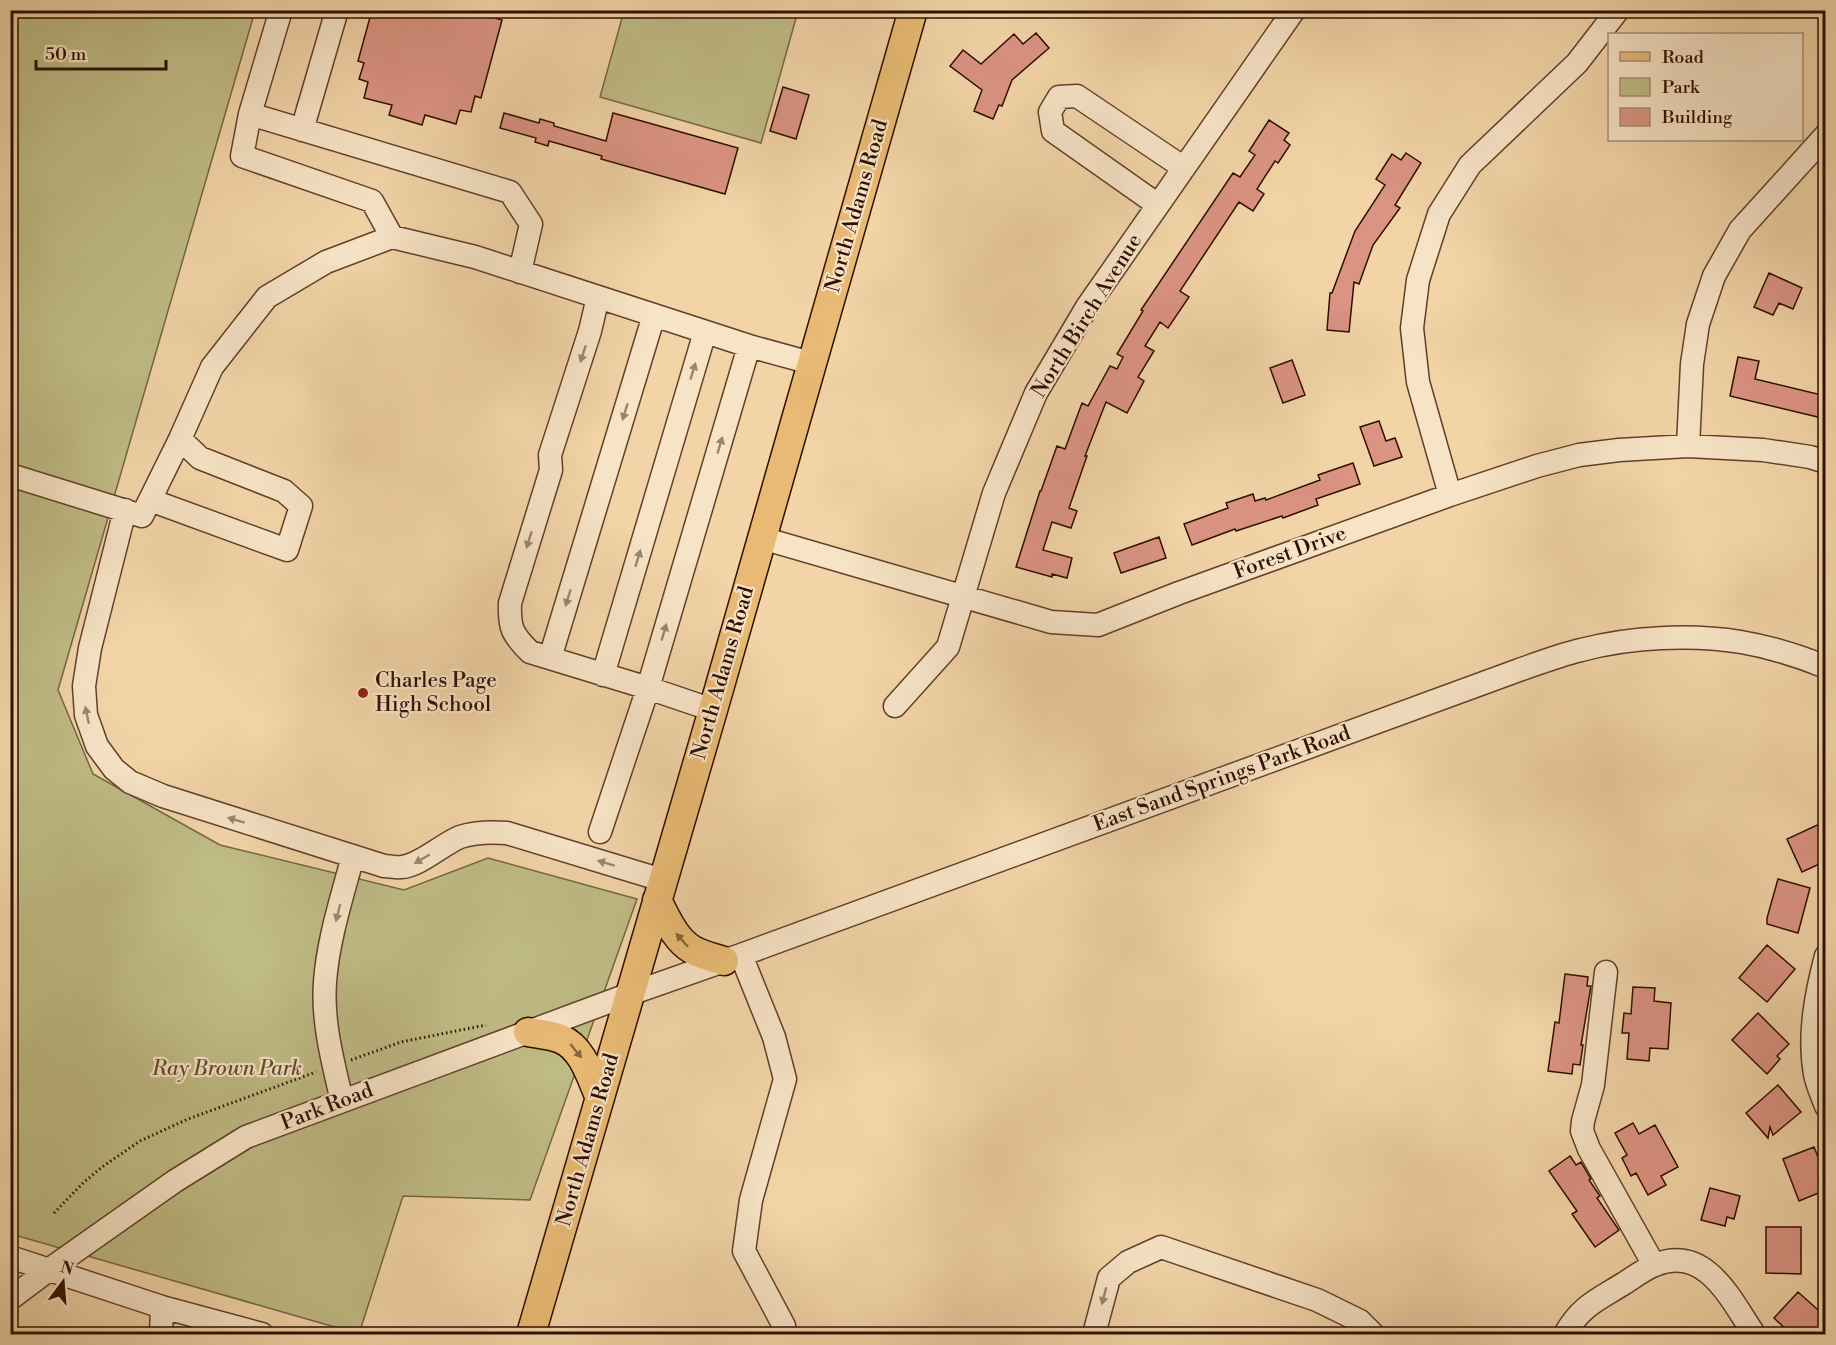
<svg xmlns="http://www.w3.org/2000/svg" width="1836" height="1345" font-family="'Libre Bodoni',serif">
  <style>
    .green { fill: #bfbb84; stroke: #776542; stroke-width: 1.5 }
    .building { fill: #db9383; stroke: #2f0f01; stroke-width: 1.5 }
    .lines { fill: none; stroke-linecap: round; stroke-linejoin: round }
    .minor-casing { stroke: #60402a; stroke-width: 25 }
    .major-casing { stroke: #2f0f01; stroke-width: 31 }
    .path { stroke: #2f0f01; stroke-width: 3; stroke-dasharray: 1.5 3; stroke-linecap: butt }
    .minor { stroke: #f7e3c6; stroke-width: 22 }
    .major { stroke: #e9ba74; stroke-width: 28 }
    .oneway { fill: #9d846d }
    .oneway2 { fill: #8c643a }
    .poi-dot { fill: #8f2418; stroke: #f7e3c6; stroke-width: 2 }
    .labels { text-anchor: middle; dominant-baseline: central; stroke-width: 4.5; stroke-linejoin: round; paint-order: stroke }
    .street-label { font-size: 21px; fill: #2f0f01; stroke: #f7e3c6 }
    .poi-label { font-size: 21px; fill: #2f0f01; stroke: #f7e3c6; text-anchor: start }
    .park-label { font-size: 21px; font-style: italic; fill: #614b2f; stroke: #f7e3c6 }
  </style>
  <rect width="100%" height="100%" fill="#f2d4a7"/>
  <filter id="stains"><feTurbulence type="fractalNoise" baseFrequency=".00333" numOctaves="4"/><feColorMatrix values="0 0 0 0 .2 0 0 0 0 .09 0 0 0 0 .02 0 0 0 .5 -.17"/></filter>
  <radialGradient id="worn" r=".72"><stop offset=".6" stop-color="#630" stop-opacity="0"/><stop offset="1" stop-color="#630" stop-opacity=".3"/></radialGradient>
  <path class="green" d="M10,11h245l-197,679 35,84 127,71 184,45 84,-32 149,41 -107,301 -127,-4 -44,138 -348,-100z
    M624,11h174l-37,132 -161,-46z"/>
  <path class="building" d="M372,10h125l-2,8 7,2 -21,78 -6,-2 -4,16 -11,-2 -4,14 -31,-9 -3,10 -33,-10 3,-10 -28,-7 4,-16 -9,-3 5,-16 -6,-2z
    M1036,33l13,15 -37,32 -10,26 -3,-1 -6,14 -19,-8 8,-21 -32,-24 13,-16 18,14 33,-30 9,10z
    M783,87l26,8 -13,44 -26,-8z
    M504,113l35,10 1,-4 14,4v3l52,15 7,-28 125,35 -13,46 -124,-35 1,-3 -53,-15 -1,5 -13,-4 1,-4 -36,-10z
    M1269,120l20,13 -5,7 6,5 -12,18 -3,-2 -18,28 7,5 -11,17 -14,-9 -59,89 9,6 -21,31 -8,-6 -15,24 9,5 -16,26 6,4 -17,32 -21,-11 -21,54h2l-18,52 8,3 -6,17 -19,-6 -9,28 29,8 -5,20 -15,-4v3l-36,-10 24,-76h1l16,-45 8,3 17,-46 6,3 22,-40 7,3 6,-12 -6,-3 26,-43 -2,-1 92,-137 7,4 15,-22 -6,-4z
    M1406,153l15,10 -26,42 5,3 -27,37 -14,39 -5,-2 -5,50 -22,-2 3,-37h2l23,-62 30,-46 -9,-6 16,-25 9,6z
    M1769,273l33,15 -9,21 -14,-6 -6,12 -19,-8z
    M1738,357l21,4 -4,18 71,17v23l-96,-23z
    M1292,360l13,35 -22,8 -13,-35z
    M1379,421l7,20 9,-3 7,19 -28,9 -14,-39z
    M1353,463l7,21 -44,15 2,6 -35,13 -1,-2 -46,15 -1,-2 -43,16 -8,-21 44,-16 -2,-5 27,-9 2,7 10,-3 1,2 54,-20 -2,-5z
    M1159,537l7,21 -45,15 -7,-20z
    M1826,821v40l-24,11 -15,-33z
    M1778,879l32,9 -12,45 -31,-9v-6z
    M1767,945l28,24 -28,33 -28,-24z
    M1565,974l23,3 -1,9h4l-10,59h2l-3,20 -7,-1 -1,10 -24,-3 7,-49 4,1z
    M1633,987l22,1 -1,13 17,2 -3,46 -18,-1 -1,13 -22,-2 2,-26h-7l2,-20 7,1z
    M1758,1013l31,31 -12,12 3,3 -13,15 -35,-34z
    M1778,1085l23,27 -28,23 -3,-8 -2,11 -22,-25z
    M1633,1123l6,11 16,-9 23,42 -17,9 5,9 -18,10 -12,-22 -5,3 -9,-18 5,-3 -12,-22z
    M1814,1147l12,30v13l-27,11 -16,-42z
    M1570,1156l6,9 5,-3 10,17 -2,1 11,16 -3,2 22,32 -24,17 -23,-33 5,-3 -28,-40z
    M1710,1188l30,8 -6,23 -7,-2 -2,9 -24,-6z
    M1766,1227h35v47l-35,-1z
    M1798,1292l28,25v18h-34l-18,-17z"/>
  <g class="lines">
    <defs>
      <path id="minor" d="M250,114l31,-104
        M302,130l35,-120
        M1158,205l-105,-74 -3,-19 9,-15 18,-1 107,72
        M392,237l-20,-36 -130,-45 8,-42 260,78 21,32 -11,48
        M598,297l-8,34 -40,124 1,15 -41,133c-1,25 2,31 20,49l118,36 101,-342
        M1688,446l4,-82 6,-40 16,-48 26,-46 86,-95
        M10,475l132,41 38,-77 32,-72 55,-70 59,-35 66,-25 83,20 274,89 62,17
        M1450,495l-32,-113 -6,-54 6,-48 21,-66 31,-49 107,-102 41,-53
        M150,500l137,50 14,-44 -17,-15 -84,-33 -20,-19
        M125,510l-35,138 -6,38 2,29 11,31 17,23 16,13 33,14 221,70c6,0 12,2 18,1 17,-1 41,-23 58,-30 15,-5 32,-5 47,-4l155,47
        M762,538l289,84 47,3 81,-32 271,-98 87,-29 42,-11 40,-5 69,-4 75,4 47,7 16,5
        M550,658l104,-343
        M603,675l102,-343
        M895,706l53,-59 46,-154 42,-100 51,-86 207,-297
        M600,832l48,-144 65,22
        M741,955l33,82 11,42 -34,121 -7,51 40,75 1,8
        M1826,956c-10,38 -18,79 -11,118 2,11 7,21 11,32
        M1606,972l-13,113 -10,36 -1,10 7,18 65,116
        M342,1101c-9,-39 -20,-79 -17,-119 3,-42 17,-85 28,-126
        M10,1257l152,50 100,27
        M10,1299l40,-30 125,-88 71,-44 384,-143 111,-39 778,-285c20,-7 41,-15 62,-20 49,-13 110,-16 160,-8 29,5 58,14 85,25
        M161,1334l1,-27
        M1094,1334l15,-56 19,-16 33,-15 156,53 43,21 13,13
        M1565,1334c16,-28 32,-34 58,-50 10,-6 21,-15 32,-19 51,-21 76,35 99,69"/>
      <path id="major" d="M657,900c9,17 18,40 36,50 9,5 21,8 31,11
        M528,1032c11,2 23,3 33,7 22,9 30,39 39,59
        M531,1334l182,-624 200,-700"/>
    </defs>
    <use href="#minor" class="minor-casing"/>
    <use href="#major" class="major-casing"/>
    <path class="path" d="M351,1060l50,-18 85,-17
      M54,1213l29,-30 19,-16 38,-26 48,-22 128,-47"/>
    <use href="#minor" class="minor"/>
    <use href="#major" class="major"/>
  </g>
  <defs><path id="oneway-solid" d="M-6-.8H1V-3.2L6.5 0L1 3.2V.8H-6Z" transform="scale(1.5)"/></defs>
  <g class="oneway">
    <use href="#oneway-solid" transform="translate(583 354) rotate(108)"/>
    <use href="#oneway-solid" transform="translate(693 371) rotate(-73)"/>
    <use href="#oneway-solid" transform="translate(625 412) rotate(107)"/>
    <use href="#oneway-solid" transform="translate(720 445) rotate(-74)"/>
    <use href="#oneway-solid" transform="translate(529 540) rotate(107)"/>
    <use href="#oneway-solid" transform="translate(638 558) rotate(-73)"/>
    <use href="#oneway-solid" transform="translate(568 598) rotate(107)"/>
    <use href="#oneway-solid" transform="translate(664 632) rotate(-74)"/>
    <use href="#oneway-solid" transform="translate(87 715) rotate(-102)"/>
    <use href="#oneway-solid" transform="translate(236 820) rotate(-163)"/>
    <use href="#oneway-solid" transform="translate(422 859) rotate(150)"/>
    <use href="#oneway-solid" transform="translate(606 863) rotate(-163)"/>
    <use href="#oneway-solid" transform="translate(338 913) rotate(104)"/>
    <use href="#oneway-solid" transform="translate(1104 1296) rotate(105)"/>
  </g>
  <g class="oneway2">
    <use href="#oneway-solid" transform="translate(682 940) rotate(-132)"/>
    <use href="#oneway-solid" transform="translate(576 1051) rotate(51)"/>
  </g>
  <circle class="poi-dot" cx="363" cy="693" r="6"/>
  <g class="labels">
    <g class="street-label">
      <text transform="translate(857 206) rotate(-74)">North Adams Road</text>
      <text transform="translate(1087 316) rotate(-58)">North Birch Avenue</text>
      <text transform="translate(1290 553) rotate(-20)">Forest Drive</text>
      <text transform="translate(723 673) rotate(-74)">North Adams Road</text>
      <text transform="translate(1222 779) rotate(-20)">East Sand Springs Park Road</text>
      <text transform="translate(327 1107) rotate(-21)">Park Road</text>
      <text transform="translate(588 1140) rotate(-74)">North Adams Road</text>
    </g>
    <g class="poi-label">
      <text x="375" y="681">Charles Page<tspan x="375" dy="24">High School</tspan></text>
    </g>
    <g class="park-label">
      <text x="227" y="1069">Ray Brown Park</text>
    </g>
  </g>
  <rect width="1836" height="1345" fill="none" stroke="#f2d4a7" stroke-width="36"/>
  <rect x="12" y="12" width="1812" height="1321" fill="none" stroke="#2f0f01" stroke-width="3"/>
  <rect x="18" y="18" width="1800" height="1309" fill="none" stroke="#2f0f01" stroke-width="1.5"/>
  <rect x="1608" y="33" width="195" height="108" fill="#f7e3c6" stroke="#a78e77" stroke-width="1.5"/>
  <rect x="1620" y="52" width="30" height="9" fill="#e9ba74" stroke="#a78e77" stroke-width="1.5"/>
  <text x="1662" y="63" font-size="18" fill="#2f0f01">Road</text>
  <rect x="1620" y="78" width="30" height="18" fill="#bfbb84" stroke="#a78e77" stroke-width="1.5"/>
  <text x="1662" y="93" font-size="18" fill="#2f0f01">Park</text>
  <rect x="1620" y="108" width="30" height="18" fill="#db9383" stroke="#a78e77" stroke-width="1.5"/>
  <text x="1662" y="123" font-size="18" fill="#2f0f01">Building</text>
  <g transform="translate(63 1282) rotate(16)" stroke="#f7e3c6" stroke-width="4.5" paint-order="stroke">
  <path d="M0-4.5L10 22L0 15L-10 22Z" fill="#2f0f01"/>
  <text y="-9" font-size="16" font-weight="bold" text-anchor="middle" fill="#2f0f01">N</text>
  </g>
  <path d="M36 60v9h130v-9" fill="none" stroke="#2f0f01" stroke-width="3"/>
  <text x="45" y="60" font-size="18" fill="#2f0f01" stroke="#f7e3c6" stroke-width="4.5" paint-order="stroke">50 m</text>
  <rect width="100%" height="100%" filter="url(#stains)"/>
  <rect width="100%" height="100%" fill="url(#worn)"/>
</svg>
